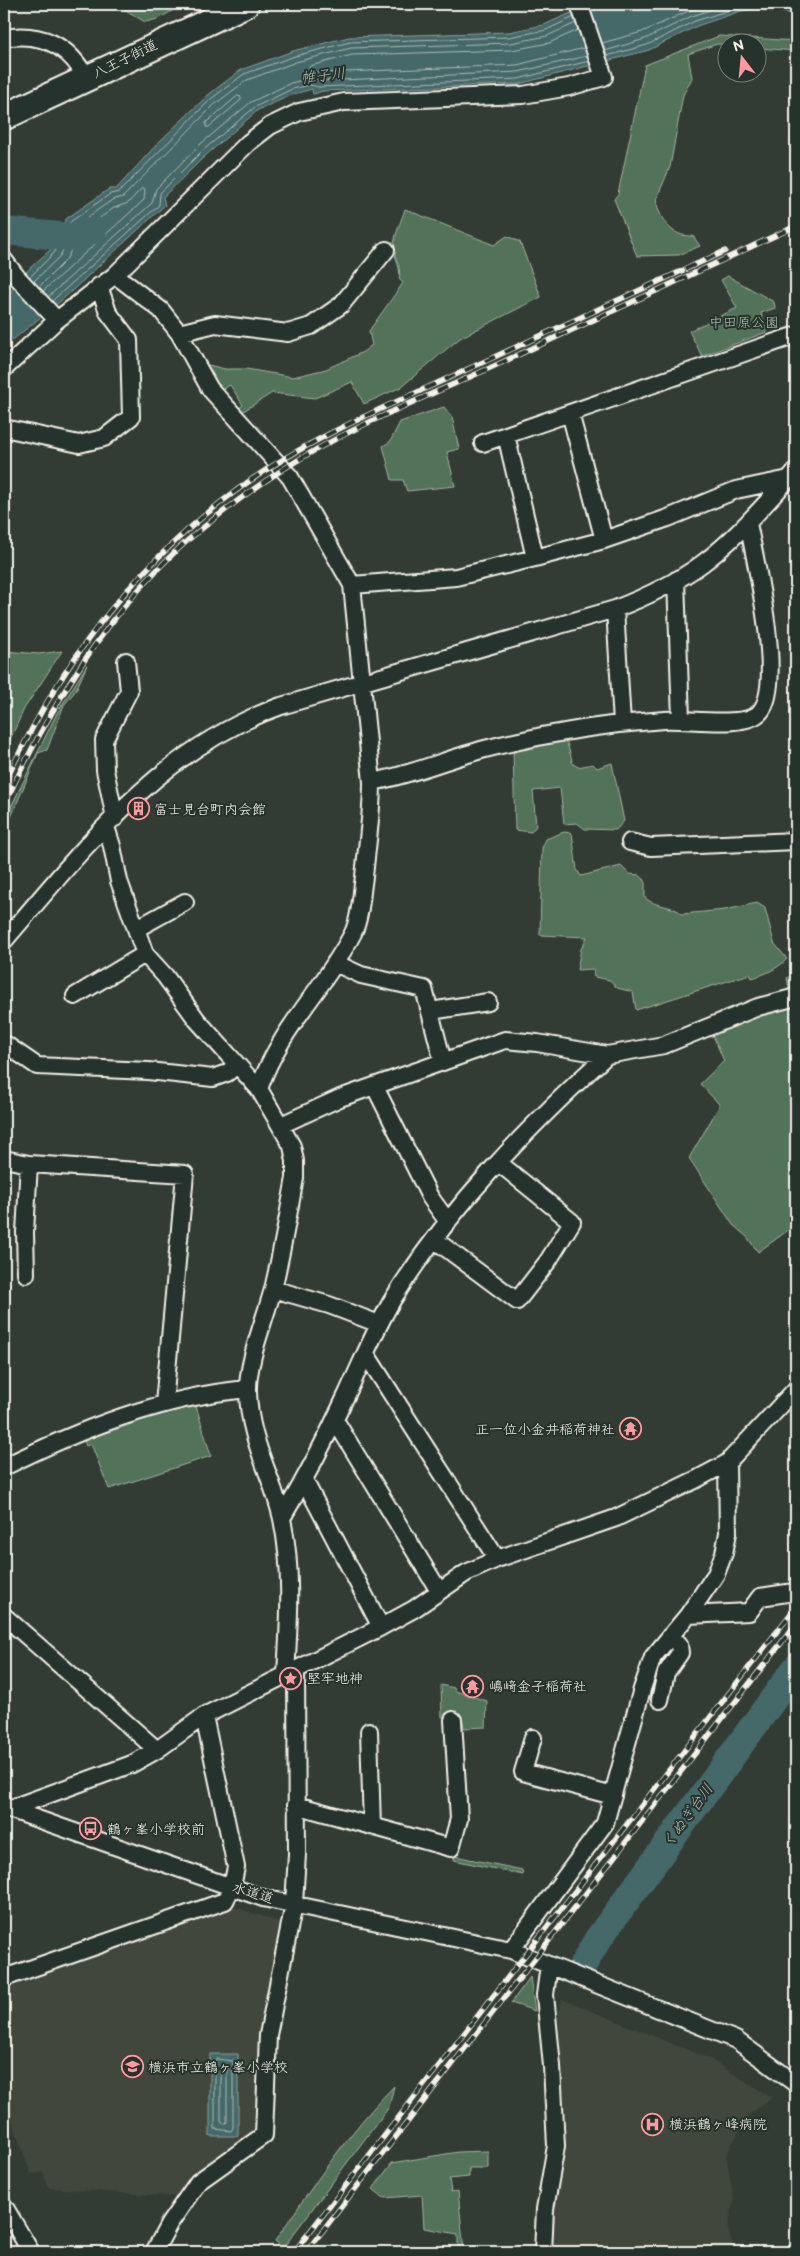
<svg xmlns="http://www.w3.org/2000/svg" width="800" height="2256" font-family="'Balsamiq Sans','Klee One',sans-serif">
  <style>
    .built { fill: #42473c }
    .green { fill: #53725a; stroke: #a4b2a1 }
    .water { fill: #446869; stroke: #8a9f9c }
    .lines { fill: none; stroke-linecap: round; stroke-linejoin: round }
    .shore { stroke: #aebab5; stroke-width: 1 }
    .river { stroke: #446869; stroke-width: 28 }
    .minor-casing { stroke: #f4f1e8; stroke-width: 20 }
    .highway-casing { stroke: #f4f1e8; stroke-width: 29 }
    .minor { stroke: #26332d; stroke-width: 16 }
    .highway { stroke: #26332d; stroke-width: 25 }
    .rail-casing { stroke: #f4f1e8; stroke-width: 5.5 }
    .rail { stroke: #26332d; stroke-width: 4; stroke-dasharray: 11; stroke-linecap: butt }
    .labels { text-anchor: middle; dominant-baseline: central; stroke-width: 4; stroke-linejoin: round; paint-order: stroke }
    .street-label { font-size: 14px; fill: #f4f1e8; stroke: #26332d }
    .park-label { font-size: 14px; fill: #b4beaf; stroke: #26332d }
    .poi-label { font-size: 14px; fill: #f4f1e8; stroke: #26332d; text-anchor: start }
    .water-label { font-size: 15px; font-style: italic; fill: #aebab5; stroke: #26332d }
  </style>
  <rect width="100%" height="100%" fill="#333c34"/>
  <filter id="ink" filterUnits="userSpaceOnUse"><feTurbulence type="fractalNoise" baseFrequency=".02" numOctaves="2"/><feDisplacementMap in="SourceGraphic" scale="10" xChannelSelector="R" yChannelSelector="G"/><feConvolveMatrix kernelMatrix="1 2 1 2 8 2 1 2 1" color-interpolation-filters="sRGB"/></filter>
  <g filter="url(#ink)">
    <path class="built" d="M228,1905l56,19 -27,208 -76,65 -132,-9 -6,-16 -12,2 -27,-77v-110l82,-34z
      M562,1999l148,60 62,39 -25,18 -21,39 8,45 -6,27 6,25h-184l2,-41 14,-73 -8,-122z"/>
    <path class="green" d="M116,4h68l-26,15 -13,3z
      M719,36l77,5v10l-38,-3v-6h-30l-1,3 -10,-1 -29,10 4,24 -9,17 -13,72 -14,33c4,20 15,37 37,36l7,10 -21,9 -42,1 -23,-57 4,-5 27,-129z
      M405,209l89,36 13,-9 13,6 21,55 -81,41 -59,49 -37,17 -12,-22 -37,16 -43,-5 -38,24v-5l9,-7 -13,-20 -12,7 -18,-29 25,6h21l47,8 33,-8 37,-17 9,-7 -3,-14 34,-48 -4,-4c3,-11 -5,-20 -5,-32 0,-12 8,-27 11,-38z
      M728,276l46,26 1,6 -14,5 6,19 -65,24 -13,-25 48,-23 -16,-28z
      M444,407l8,10 7,32 -12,3 8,34 -48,5 -4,-11h-11l-9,-34 7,-4 10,-20z
      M4,651l35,3 23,-3 -38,58 -20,44z
      M87,665l-11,25 -12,15 -17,45 -9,3 -34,81v-13l53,-108z
      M565,736l8,28 5,3 15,-3 4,4 15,-5 12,58 -8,9 -31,-1 -8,-6 -13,1 -4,-36 -27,3 3,35 -5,6 -16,-2 -2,-81z
      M564,832l8,1 5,37 4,6 40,-10 8,8 10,1 6,5v18c12,10 27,6 37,16l43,-4 32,-7 8,5 9,35 13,16c-10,10 -21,15 -35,19l-2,-4 -114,36 -3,-18 -16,-4 -7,-8 -16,-3 -1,-8 -16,1 4,-21 6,-12 -47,-2 2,-87 4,-9z
      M796,972v21l-6,1 -3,-16z
      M796,999v230l-2,-3 -36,26 -11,-15 -14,-12 -44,-67 31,-53 -20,-21 24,-23 -13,-30z
      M194,1399l17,57 -102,33 -18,-45 -5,2 -4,-12z
      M441,1685l13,3 1,3 32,10 -1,26 -22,1 -1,-7 -21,-4z
      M455,1856l67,14 1,5 -69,-15z
      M530,1977l5,34 -24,-8z
      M394,2086l-5,21 -106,141 -8,-7c37,-53 73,-109 119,-155z
      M488,2151v17h-19v9l-20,2 2,13 7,-1 6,61h-6v-18l-34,-6 -2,-33 -38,3 -11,-9 19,-26 66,-11z"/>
    <path class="water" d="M591,4h205v10l-40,-5 -15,2 -44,15 -48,24 -130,34 -196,7 -10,3 -1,-5 -18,5 -36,16 -53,46 -42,41 2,8 -102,94 -59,48v-48l26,-31 20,-18 16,-31 43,-30h7l43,-47 49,-47 33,-25 52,-19 56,-14 160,-5 35,-7z
      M210,2054h28v82h-28z"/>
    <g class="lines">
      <path class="shore" d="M578,30l-29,13 -37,7 -160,5 -42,11 -1,3 11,4 197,-8 67,-17
        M602,43l40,-11 62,-28
        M605,51l40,-12 47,-23 36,-12
        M607,56l40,-11 48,-24 44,-14 17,-3 40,5
        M238,96l3,1v3l-32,27h-3v-4z
        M30,277l24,-24 16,-31 40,-28 9,-2 92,-93 33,-25 51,-18 55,-14 159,-5 37,-7 28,-13
        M34,281l26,-25 15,-30 37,-26 11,-3 92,-93 32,-24 49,-18 55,-14 160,-5 36,-7 29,-13
        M39,287l27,-27 15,-29 33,-23 14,-5 14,-15 3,1 -1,11 -101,91
        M48,297l104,-94 4,-14 41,-42 54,-45 40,-19 19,-5 9,3 199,-9 69,-16
        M52,301l107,-96 1,-12 41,-41 54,-45 37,-18 18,-4 8,2 200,-8 71,-18
        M217,2059l16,2v67l-2,3 -16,-2v-67z
        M224,2066l3,2v54l-3,2 -3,-2v-54z"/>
      <path class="river" d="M4,231l68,6 21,-7
        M583,1965l15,-26 198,-271"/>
      <defs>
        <path id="minor" d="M4,38c37,-6 65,7 82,40
          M4,260l13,17 40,43
          M115,275l133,-132 22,-17 29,-14 45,-10 179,-7 46,-8 35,-10 -25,-73
          M179,333l36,-9 73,9 23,-7 30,-21 45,-55
          M4,369l53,-49 58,-45 46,35 18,23 31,56 80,88 62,108 20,197c0,32 -5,63 -8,95 -3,18 -3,39 -11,56 -28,55 -74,96 -94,156
          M570,413l34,127
          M4,428l75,16 25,-6 27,-21 -2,-77 -21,-28 -9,-26
          M506,435l29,123
          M483,443l313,-108
          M676,580l5,139
          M352,585l104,-8 79,-19 69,-18 64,-22 68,-28 53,-11
          M615,609l7,114
          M372,782c39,-7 75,-23 113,-33 58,-15 119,-25 179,-29 22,-2 82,9 96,-8 25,-28 -5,-152 -12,-189
          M115,818l-10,-48 -1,-30 25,-49 -3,-30
          M106,827l6,19 7,35 26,73 20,22 32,44 62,69 33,57 3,15v17c-7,37 -13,74 -22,111 -8,30 -26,73 -25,103 1,49 24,82 34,127 11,52 7,103 4,155
          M630,842l21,5 145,-6
          M136,929l49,-27
          M4,941c81,-94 156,-193 277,-235l334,-97c31,-12 61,-26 88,-46 35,-26 63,-61 93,-92
          M335,963l26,12 63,14 19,73
          M75,996l70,-42
          M431,1011l57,-9
          M4,1046l1,-2 32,22 111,5 65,7 14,-5 10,-8
          M375,1087l55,110 18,25
          M281,1125l59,-27 165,-58 32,3 70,12 57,-10 94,-38 38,-10
          M4,1159l25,5 156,10 -21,230
          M435,1240l82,61 31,-40 24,-39 -73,-59
          M26,1274l-1,-42 4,-68
          M273,1289l56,16 50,19
          M366,1354l131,205
          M335,1420l104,171
          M4,1467c76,-38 158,-70 243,-78
          M304,1480l77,147
          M282,1518c24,-40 45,-81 65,-124 15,-32 28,-65 46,-95 57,-92 135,-172 214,-244
          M688,1615l61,-3 11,-15 34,-5
          M4,1616l153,134
          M660,1700l6,-27 14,-20 -1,-9 -9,-8
          M369,1731l3,95
          M533,1738l-10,34 90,24
          M296,1805l155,43 8,-29 -6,-99
          M6,1808l257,90 248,52 225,90 60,44
          M9,1809l123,-45 25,-14 47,-34 177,-89 33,-18 52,-36 31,-14 119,-41 81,-39 30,-16 69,-74
          M511,1950l94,-127 37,-134 11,-32 35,-42 28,-41 8,-21 4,-20 -1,-70
          M4,1978l221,-77 7,-14 4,-20 -32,-151
          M4,2206l27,46
          M154,2252l15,-28 29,-42 66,-47 4,-100 26,-131 3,-50 -1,-185
          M543,2252l2,-43 11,-63 -4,-80 -7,-71 4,-30"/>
        <path id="highway" d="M4,117l242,-113"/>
      </defs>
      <use href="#minor" class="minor-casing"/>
      <use href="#highway" class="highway-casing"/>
      <use href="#minor" class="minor"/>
      <use href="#highway" class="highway"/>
      <defs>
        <path id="rail" d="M4,785c55,-120 126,-216 233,-295 66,-49 144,-81 218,-115 90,-41 180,-83 270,-124
          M4,805c46,-98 102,-192 184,-265 30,-25 61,-49 94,-70 65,-42 140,-71 210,-103 101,-47 203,-94 304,-141
          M294,2252l502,-645
          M306,2252l490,-628"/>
      </defs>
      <use href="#rail" class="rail-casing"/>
      <use href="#rail" class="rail"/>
    </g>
  </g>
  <defs>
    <symbol id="building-ring" viewBox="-11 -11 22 22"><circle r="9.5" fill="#26332d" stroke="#ff9aa2" stroke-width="1.5"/><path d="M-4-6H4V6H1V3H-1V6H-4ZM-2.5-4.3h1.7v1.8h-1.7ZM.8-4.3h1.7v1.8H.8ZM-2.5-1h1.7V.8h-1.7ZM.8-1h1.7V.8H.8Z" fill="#ff9aa2"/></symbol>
    <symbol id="temple-ring" viewBox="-11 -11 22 22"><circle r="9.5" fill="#26332d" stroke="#ff9aa2" stroke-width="1.5"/><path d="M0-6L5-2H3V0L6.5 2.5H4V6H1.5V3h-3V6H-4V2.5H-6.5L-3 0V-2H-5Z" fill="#ff9aa2"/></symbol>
    <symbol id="sight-ring" viewBox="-11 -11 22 22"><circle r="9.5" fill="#26332d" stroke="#ff9aa2" stroke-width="1.5"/><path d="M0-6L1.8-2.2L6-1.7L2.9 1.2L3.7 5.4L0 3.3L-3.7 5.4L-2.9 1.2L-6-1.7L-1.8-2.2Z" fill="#ff9aa2"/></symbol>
    <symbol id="bus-ring" viewBox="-11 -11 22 22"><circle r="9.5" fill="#26332d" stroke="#ff9aa2" stroke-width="1.5"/><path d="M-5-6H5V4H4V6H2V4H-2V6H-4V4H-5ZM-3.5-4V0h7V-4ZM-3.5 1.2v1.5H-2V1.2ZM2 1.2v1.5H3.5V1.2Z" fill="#ff9aa2"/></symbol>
    <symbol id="school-ring" viewBox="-11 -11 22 22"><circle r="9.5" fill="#26332d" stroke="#ff9aa2" stroke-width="1.5"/><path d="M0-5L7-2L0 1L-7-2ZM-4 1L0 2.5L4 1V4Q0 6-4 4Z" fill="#ff9aa2"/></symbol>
    <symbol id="hospital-ring" viewBox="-11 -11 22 22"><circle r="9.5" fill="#26332d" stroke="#ff9aa2" stroke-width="1.5"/><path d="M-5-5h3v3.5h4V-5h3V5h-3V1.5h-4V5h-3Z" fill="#ff9aa2"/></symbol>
  </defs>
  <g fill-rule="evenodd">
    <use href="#building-ring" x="126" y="796" width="25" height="25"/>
    <use href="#temple-ring" x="618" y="1416" width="25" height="25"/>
    <use href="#sight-ring" x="278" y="1666" width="25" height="25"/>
    <use href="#temple-ring" x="460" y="1674" width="25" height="25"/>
    <use href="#bus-ring" x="78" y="1816" width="25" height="25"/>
    <use href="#school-ring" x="120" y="2054" width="25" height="25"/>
    <use href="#hospital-ring" x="640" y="2112" width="25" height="25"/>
  </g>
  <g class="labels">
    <g class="street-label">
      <text transform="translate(125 59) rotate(-26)">八王子街道</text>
      <text transform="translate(253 1893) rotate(17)">水道道</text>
    </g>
    <g class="park-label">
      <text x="744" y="322">中田原公園</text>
    </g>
    <g class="poi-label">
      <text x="154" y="809">富士見台町内会館</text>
      <text x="615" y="1429" text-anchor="end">正一位小金井稲荷神社</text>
      <text x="307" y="1678">堅牢地神</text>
      <text x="489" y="1686">嶋﨑金子稲荷社</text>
      <text x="107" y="1829">鶴ヶ峯小学校前</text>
      <text x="148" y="2067">横浜市立鶴ヶ峯小学校</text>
      <text x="669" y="2124">横浜鶴ヶ峰病院</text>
    </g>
    <g class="water-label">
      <text transform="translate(323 76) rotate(-7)">帷子川</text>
      <text transform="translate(688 1816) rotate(-54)">くぬぎ台川</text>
    </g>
  </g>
  <rect width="800" height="2256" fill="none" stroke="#26332d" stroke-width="20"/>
  <rect x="10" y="10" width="780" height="2236" fill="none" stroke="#f4f1e8" stroke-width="2" filter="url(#ink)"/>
  <g transform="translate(742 58) rotate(344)"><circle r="24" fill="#26332d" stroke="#787f78"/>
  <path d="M0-4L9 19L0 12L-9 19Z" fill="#ff9aa2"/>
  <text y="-8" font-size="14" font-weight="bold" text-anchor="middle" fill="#f4f1e8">N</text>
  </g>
</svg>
